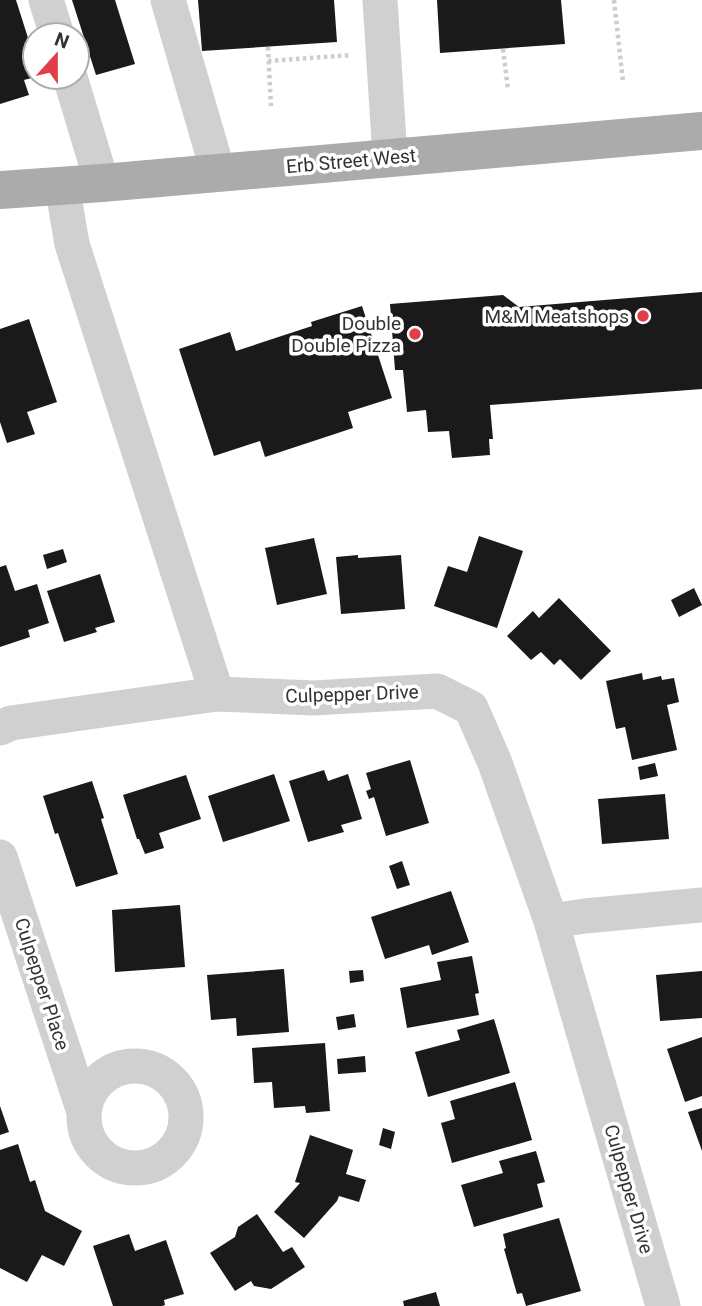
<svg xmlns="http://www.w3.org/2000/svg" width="702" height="1306" font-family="Roboto,sans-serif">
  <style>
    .building { fill: #1a1a1a }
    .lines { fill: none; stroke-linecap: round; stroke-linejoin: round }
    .path { stroke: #cdcdcd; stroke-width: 4.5; stroke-dasharray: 3.5 3.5; stroke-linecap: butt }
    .minor { stroke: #d0d0d0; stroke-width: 35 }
    .major { stroke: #ababab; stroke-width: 38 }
    .poi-dot { fill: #e13e49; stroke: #fff; stroke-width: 2.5 }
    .labels { text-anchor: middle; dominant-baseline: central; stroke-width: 7; stroke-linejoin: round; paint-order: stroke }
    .street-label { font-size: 19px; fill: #333; stroke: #fff }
    .poi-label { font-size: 19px; fill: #333; stroke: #fff; text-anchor: end }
  </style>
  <rect width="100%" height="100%" fill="#fff"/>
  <path class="building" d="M0,0h16l19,60v17l-11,3 5,15 -29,9z
    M72,0h43l20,64 -39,11z
    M198,0h136l3,42 -135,9z
    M437,0h124l4,44 -125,9z
    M702,292v97l-212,16 3,34h-4l1,16 -38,3 -3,-27 -21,1 -2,-22 -19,2 -4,-42h-8l-5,-66 113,-9 16,12z
    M362,306l30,92 -44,14 5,16 -88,29 -5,-16 -46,15 -35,-107 51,-17 6,19 76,-25 -1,-4z
    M29,319l28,83 -30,10 8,22 -28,9 -7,-21v-93z
    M479,536l44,15 -26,77 -63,-22 14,-40 19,6z
    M314,538l13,56 -50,11 -12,-57z
    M63,549l4,13 -20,7 -4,-14z
    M358,555v3l43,-3 4,54 -64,5 -5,-57z
    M6,565l9,26 22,-7 12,39 -21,7 2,7 -30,10v-80z
    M100,574l15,48 -20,6 2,4 -33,10 -17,-51z
    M694,588l8,17 -23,12 -8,-17z
    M559,598l52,53 -30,29 -21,-21 -6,6 -13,-13 -10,8 -24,-24 26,-25 6,7z
    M642,673l1,7 18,-4 1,4 12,-2 5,24 -12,3 10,45 -45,10 -7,-33 -9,2 -10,-48z
    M410,760l19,63 -43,13 -12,-39 -5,2 -3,-8 5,-2 -5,-16z
    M655,763l3,13 -18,4 -2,-13z
    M324,770l4,11 20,-7 14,45 -21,6 3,7 -36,10 -19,-61z
    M274,774l16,47 -67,21 -15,-46z
    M186,775l15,44 -42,14 5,15 -19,6 -6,-15h-2l-14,-44z
    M92,781l12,37 -3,1 17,55 -42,13 -18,-54 -3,1 -12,-38z
    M665,794l4,45 -67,5 -4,-45z
    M402,861l8,24 -13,4 -8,-23z
    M451,891l18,51 -37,13 -3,-10 -44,14 -14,-42z
    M180,905l5,62 -70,5 -3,-62z
    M472,956l7,37 -4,1 4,21 -72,13 -7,-40 41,-8 -4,-18z
    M284,969l5,63 -52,4 -1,-18 -25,2 -4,-45z
    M363,970l1,11 -14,2 -1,-12z
    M702,971v47l-42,3 -4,-46z
    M354,1014l2,13 -18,3 -2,-13z
    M494,1019l16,54 -82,24 -13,-45 45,-12 -3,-10z
    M702,1037v59l-17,6 -18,-53z
    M325,1043l5,68 -24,2 -1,-7 -31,2 -2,-26 -18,1 -2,-35z
    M365,1056l1,16 -28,2 -1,-15z
    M515,1082l17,58 -80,23 -11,-40 14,-4 -5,-18z
    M0,1106l9,26 -9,3z
    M702,1108v43l-14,-39z
    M383,1128l12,4 -4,17 -12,-4z
    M310,1135l43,15 -7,24 20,6 -7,22 -20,-6 -2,5 -33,37 -30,-26 26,-29 -5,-1z
    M18,1144l12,38 5,-2 10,31 37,20 -18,35 -22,-11 -15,27 -27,-14v-118z
    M536,1151l9,31 -8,2 6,23 -69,20 -13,-42 42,-12 -4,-12z
    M257,1214l26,38 9,-5 13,20 -34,22 -17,-3 -3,-5 -16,10 -25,-38 25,-16 3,-10z
    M559,1218l22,73 -55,15 -4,-13 -5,1 -13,-45 2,-1 -3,-14z
    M129,1234l6,17 31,-11 18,54 -20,6 1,5 -3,1h-49l-20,-60z
    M436,1292l4,14h-36l-1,-5z"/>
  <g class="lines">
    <path class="path" d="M614,0l9,82
      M268,47l3,59
      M503,49l5,41
      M268,61l83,-6"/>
    <path class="minor" d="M46,0l11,35
      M168,0l50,172
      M380,0l10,157
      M70,77l32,106
      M62,185l10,59 145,450
      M0,728l11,-5 206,-29 97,4 123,-7 34,17 24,55 56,158 112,385
      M0,857l84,255
      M551,921l34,-5 117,-11
      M84 1117a51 51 0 1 1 102 0a51 51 0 1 1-102 0Z"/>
    <path class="major" d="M0,190l102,-7 600,-52"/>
  </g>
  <g class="poi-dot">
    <circle cx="643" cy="316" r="7"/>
    <circle cx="415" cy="334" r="7"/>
  </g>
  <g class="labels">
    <g class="street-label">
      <text transform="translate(351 161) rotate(-5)">Erb Street West</text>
      <text transform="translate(352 694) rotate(-2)">Culpepper Drive</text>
      <text transform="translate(42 984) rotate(72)">Culpepper Place</text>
      <text transform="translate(629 1189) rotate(74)">Culpepper Drive</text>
    </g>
    <g class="poi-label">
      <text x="629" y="316">M&amp;M Meatshops</text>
      <text x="401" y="323">Double<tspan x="401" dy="22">Double Pizza</tspan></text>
    </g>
  </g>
  <g transform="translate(56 56) rotate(21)"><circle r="33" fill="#ffffff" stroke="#adadad" stroke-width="2"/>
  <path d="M0-5L12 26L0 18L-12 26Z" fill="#e13e49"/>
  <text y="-10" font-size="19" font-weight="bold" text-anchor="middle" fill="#333333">N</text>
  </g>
</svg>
